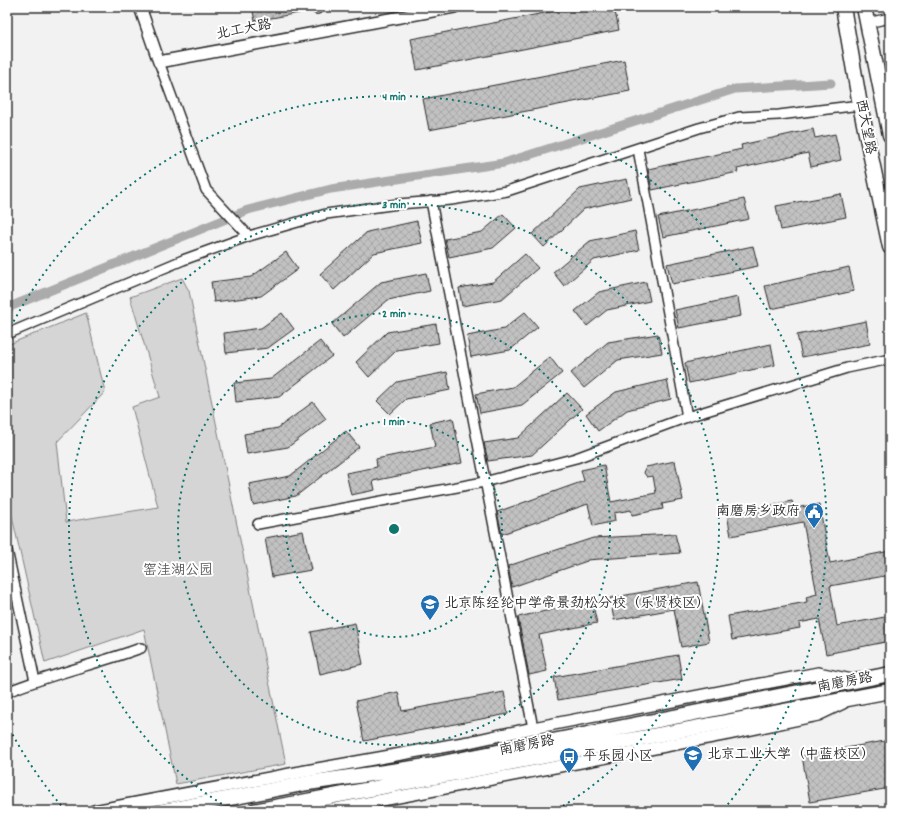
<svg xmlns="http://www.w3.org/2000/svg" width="897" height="818" font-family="Dekko,'LXGW WenKai TC',sans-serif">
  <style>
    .park { fill: #d5d5d5; stroke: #808080 }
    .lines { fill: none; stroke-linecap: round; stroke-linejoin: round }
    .canal { stroke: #ababab; stroke-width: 9 }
    .building { fill: url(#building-cross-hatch); stroke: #2b2b2b }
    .minor-casing { stroke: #2b2b2b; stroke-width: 12 }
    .tertiary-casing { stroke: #2b2b2b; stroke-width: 14 }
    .primary-casing { stroke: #2b2b2b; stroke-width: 17 }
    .minor { stroke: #fff; stroke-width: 9 }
    .tertiary { stroke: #fff; stroke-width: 11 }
    .primary { stroke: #fff; stroke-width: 14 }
    .ring { fill: none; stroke: #0f766e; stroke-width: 2; stroke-dasharray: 2 4 }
    .labels { text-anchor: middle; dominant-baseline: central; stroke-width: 4; stroke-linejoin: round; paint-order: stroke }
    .street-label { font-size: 14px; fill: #2b2b2b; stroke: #fff }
    .poi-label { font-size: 14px; fill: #2b2b2b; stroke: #fff; text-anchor: start }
    .park-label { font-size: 14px; fill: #565656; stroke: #fff }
    .centre { fill: #0f766e; stroke: #fff; stroke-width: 2 }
    .ring-label { font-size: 12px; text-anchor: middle; font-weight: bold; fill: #0f766e; stroke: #fff; stroke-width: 4; stroke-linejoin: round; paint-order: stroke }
  </style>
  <defs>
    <pattern id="building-cross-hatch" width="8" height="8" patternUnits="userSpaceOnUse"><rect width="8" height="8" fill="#c1c1c1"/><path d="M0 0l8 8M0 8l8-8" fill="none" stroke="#a6a6a6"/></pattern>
  </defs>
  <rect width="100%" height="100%" fill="#f2f2f2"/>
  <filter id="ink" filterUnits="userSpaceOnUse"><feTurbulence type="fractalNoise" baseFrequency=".025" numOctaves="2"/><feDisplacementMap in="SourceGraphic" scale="8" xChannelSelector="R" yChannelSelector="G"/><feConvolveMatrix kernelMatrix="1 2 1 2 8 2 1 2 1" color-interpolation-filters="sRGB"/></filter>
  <g filter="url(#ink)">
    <path class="park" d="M182,278l7,13 97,473 -110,20 -32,-155 -99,34 -38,-169v-149l79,-32 19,79 -48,50 9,80 92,-15 -26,-100 28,-10 -30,-100z"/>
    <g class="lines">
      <path class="canal" d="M7,308l241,-98 83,-21 173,-26 231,-74 96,-6"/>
    </g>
    <path class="building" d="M252,7h57l1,4 -55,10z
      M575,7h39l5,23 -202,40 -6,-31z
      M624,60l6,31 -201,39 -6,-31z
      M813,129l2,9 20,-4 6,26 -30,7 -3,-14 -71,16 1,3 -86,18 -4,-21 94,-20 -1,-4z
      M627,179l4,19 -47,11 -40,38 -12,-13 48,-45z
      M841,194l5,23 -65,13 -5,-24z
      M744,199l5,20 -86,18 -5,-20z
      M503,214l13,14 -23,20 -44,9 -4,-18 37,-7z
      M417,221l5,22 -48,10 -40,37 -14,-16 47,-42z
      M635,231l4,19 -45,10 -30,26 -11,-14 37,-31z
      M753,246l5,20 -86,18 -5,-20z
      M286,252l12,17 -37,27 -47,6 -3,-20 40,-5z
      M525,254l13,14 -36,31 -40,7 -3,-18 34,-6z
      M849,267l5,24 -83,18 -6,-23z
      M426,273l4,18 -42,9 -45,38 -11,-14 49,-42z
      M646,282l4,19 -43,9 -20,16 -12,-15 24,-19z
      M738,297l3,19 -62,12 -4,-18z
      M525,312l13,15 -28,23 -39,7 -4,-21 37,-7z
      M282,313l12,16 -26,19 -42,5 -2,-20 37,-5z
      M866,321l4,23 -68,13 -5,-22z
      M436,324l3,19 -42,7 -28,27 -13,-15 31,-30z
      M658,334l4,19 -44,7 -34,28 -13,-15 37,-31z
      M320,341l12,15 -53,41 -43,5 -2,-19 37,-4z
      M771,344l4,21 -86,18 -4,-20z
      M550,357l12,16 -40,32 -42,8 -4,-19 37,-7z
      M447,372l3,18 -44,9 -16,15 -13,-13 20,-19z
      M667,380l4,19 -44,11 -29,21 -12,-17 30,-22z
      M567,393l15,16 -50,46 -44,6 -4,-18 34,-5z
      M313,402l13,17 -38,28 -41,7 -3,-20 34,-6z
      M453,418l9,45 -89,18 2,9 -24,5 -5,-22 31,-6 -1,-8 59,-12 -5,-24z
      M346,431l13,16 -63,49 -43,9 -4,-21 41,-8z
      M675,461l8,39 -21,4 1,5 -31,6 -1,-5 -17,3 1,8 -22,5 -5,-22 -86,30 -5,-22 87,-31 -3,-11 23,-5 7,37 45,-9 -3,-17 -6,1 -3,-4 2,-6z
      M792,501l2,7 25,-4 11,59 60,-12v24l-60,11 7,40 53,-10v25l-64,13 -7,-35 -20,4 1,5 -68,12 -4,-24 79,-14 -1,-5 11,-3 -14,-72 -72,14 -4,-22z
      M303,531l8,39 -39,7 -7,-39z
      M675,534l5,19 -93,7v1l-75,26 -4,-21 85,-28z
      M698,582l11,60 -28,5 -7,-38 -60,11 -4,-22z
      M592,601l5,22 -58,12 8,36 -18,4 -11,-58z
      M355,623l8,41 -43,10 -9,-42z
      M678,655l4,24 -124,21 -4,-23z
      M398,692l4,19 102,-19 4,22 -144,27 -8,-40z
      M890,740v48l-80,14 -8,-46z"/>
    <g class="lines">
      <defs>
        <path id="minor" d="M317,7v2
          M867,23l23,-5
          M159,62l47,128 43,46
          M638,149l49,268
          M431,201l102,527
          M7,334l176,-74 66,-24 77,-22 72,-10 53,-4 56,-9 192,-63 40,-11 40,-2 81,-10
          M258,524l226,-42 92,-24 111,-41 160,-49 43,-9
          M7,550l28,131
          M7,692c44,-18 90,-28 134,-44"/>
        <path id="tertiary" d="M140,7l19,55 295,-55
          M94,811l212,-40 163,-29 64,-14 285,-55 34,7
          M325,811l403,-77 90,-19 25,-12"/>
        <path id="primary" d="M843,7l17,98 30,142
          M864,7l26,128
          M162,811l146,-28 119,-17 463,-92
          M254,811l636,-120"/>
      </defs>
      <use href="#minor" class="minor-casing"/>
      <use href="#tertiary" class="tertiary-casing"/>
      <use href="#primary" class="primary-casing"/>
      <use href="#minor" class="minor"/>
      <use href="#tertiary" class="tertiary"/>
      <use href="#primary" class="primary"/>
    </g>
  </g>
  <g class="ring">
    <circle cx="394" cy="529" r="108"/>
    <circle cx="394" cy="529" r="216"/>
    <path d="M232 810A325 325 0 1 1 556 810"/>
    <path d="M65 810A433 433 0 0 1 8 726M8 332A433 433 0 1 1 723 810"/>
  </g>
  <defs>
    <symbol id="civic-pin" viewBox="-11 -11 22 30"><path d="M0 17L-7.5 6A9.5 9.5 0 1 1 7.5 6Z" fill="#1f6fb2" stroke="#fff"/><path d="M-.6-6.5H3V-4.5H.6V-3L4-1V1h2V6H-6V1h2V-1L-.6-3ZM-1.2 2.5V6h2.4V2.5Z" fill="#fff"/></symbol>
    <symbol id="school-pin" viewBox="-11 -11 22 30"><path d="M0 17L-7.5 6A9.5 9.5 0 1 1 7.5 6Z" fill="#1f6fb2" stroke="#fff"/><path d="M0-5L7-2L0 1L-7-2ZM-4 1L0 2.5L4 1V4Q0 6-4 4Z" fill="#fff"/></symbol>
    <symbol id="university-pin" viewBox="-11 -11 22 30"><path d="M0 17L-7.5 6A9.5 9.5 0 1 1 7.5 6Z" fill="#1f6fb2" stroke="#fff"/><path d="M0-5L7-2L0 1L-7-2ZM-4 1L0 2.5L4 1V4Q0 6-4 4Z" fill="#fff"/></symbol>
    <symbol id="bus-pin" viewBox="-11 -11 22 30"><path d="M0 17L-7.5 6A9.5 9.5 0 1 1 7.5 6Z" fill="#1f6fb2" stroke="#fff"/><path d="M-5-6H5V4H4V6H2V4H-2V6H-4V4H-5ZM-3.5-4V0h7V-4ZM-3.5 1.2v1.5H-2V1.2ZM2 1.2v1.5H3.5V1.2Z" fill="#fff"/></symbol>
  </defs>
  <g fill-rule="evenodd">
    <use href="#civic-pin" x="803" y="501" width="22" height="30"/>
    <use href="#school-pin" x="419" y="593" width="22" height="30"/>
    <use href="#university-pin" x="682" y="744" width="22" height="30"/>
    <use href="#bus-pin" x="558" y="746" width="22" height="30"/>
  </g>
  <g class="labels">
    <g class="street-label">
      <text transform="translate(244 30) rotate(-11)">北工大路</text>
      <text transform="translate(865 127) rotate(79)">西大望路</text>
      <text transform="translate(845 683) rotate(-11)">南磨房路</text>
      <text transform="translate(527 746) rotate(-11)">南磨房路</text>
    </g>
    <g class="poi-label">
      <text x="800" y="512" text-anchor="end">南磨房乡政府</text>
      <text x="444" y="604">北京陈经纶中学帝景劲松分校（乐贤校区）</text>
      <text x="707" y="755">北京工业大学（中蓝校区）</text>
      <text x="583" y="757">平乐园小区</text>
    </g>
    <g class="park-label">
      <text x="178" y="571">窑洼湖公园</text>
    </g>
  </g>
  <circle cx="394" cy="529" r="6" class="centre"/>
  <g class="ring-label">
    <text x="394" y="100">4 min</text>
    <text x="394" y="208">3 min</text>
    <text x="394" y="317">2 min</text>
    <text x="394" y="425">1 min</text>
  </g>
  <rect width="897" height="818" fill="none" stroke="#fff" stroke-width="24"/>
  <rect x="12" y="12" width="873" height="794" fill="none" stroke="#2b2b2b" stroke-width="1.5" filter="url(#ink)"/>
</svg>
